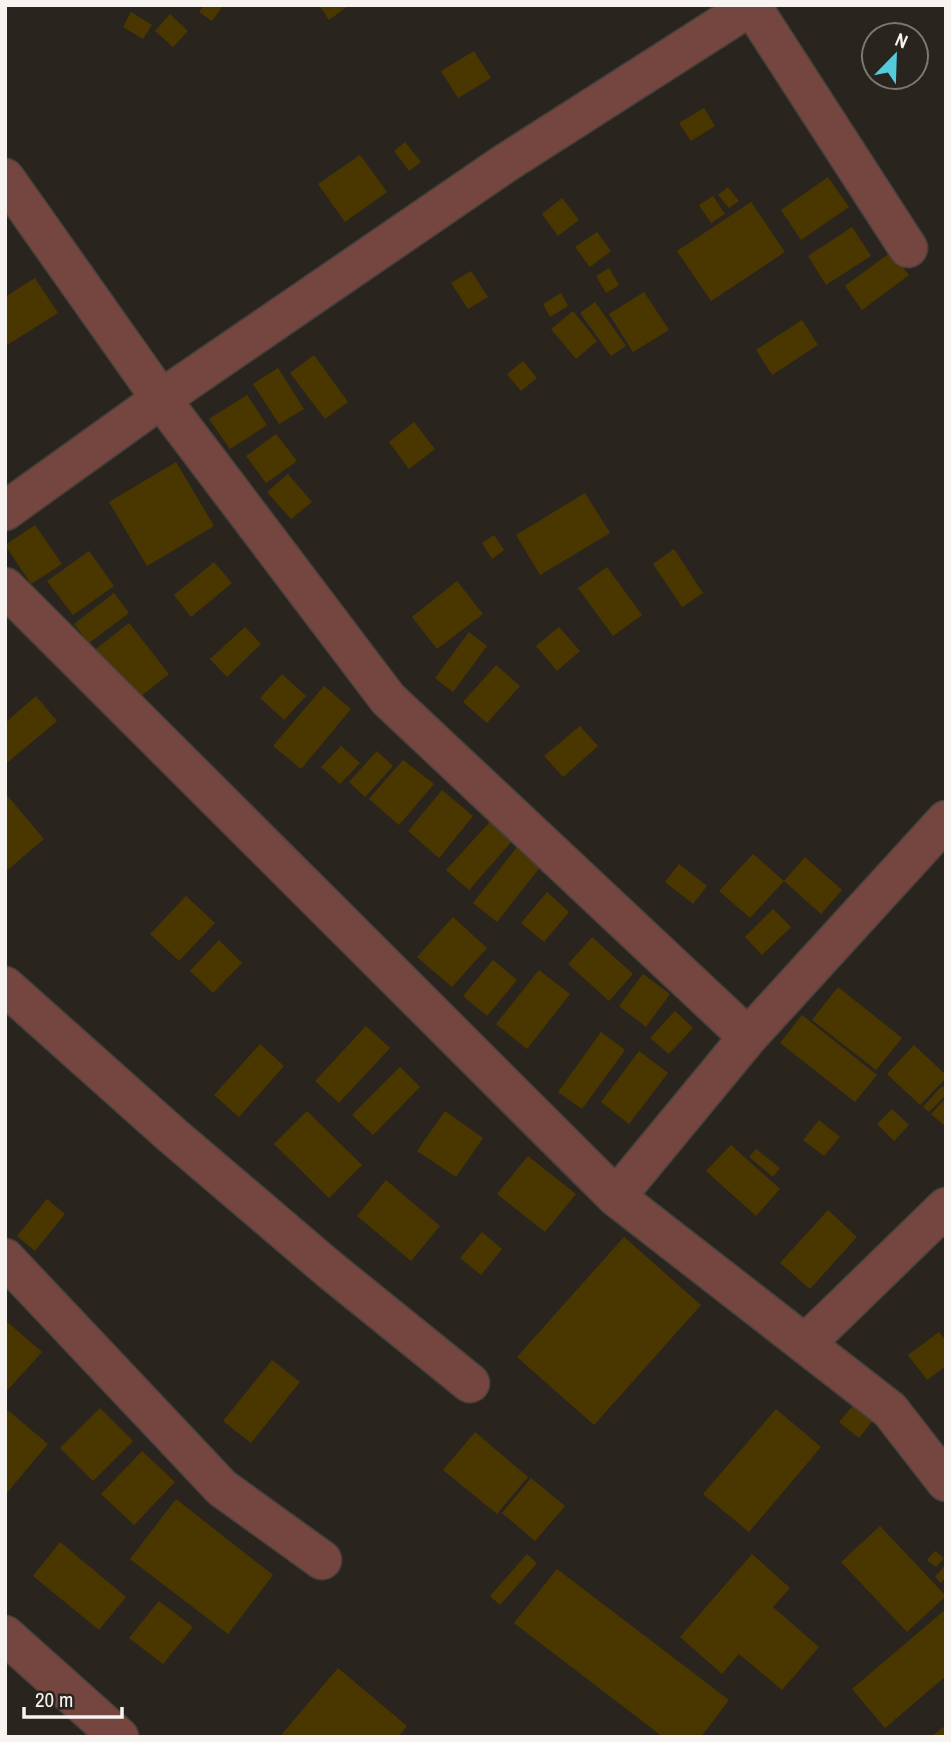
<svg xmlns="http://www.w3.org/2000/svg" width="951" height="1742" font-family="'Archivo Narrow',sans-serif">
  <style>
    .building { fill: #4a3700 }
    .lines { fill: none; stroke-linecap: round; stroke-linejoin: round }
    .minor-casing { stroke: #47413c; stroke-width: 41 }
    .minor { stroke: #75453f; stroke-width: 38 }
  </style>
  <rect width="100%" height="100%" fill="#2a241f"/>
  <path class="building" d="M204,5h16l2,2 -10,14 -13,-9z
    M319,5h30l-20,15z
    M131,12l21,13 -9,14 -20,-12z
    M170,14l18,17 -15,16 -18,-16z
    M474,51l17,27 -33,20 -17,-27z
    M704,108l11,18 -24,15 -12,-18z
    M405,142l16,20 -12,9 -15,-20z
    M360,155l27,37 -42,30 -27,-38z
    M828,177l21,30 -48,33 -20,-30z
    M728,187l11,14 -10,7 -11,-13z
    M713,196l12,18 -14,9 -12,-18z
    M562,198l17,22 -21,16 -16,-22z
    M751,202l34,50 -74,49 -34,-50z
    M852,227l19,29 -45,29 -18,-29z
    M597,232l14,19 -21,16 -15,-20z
    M891,252l18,23 -47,35 -17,-24z
    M609,268l10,17 -13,8 -10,-17z
    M471,271l17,26 -20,12 -17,-26z
    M35,278l23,35 -51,32 -2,-3v-45z
    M644,292l25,38 -36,22 -24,-38z
    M561,293l7,13 -18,11 -7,-13z
    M595,302l31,44 -15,10 -31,-43z
    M573,311l24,30 -21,18 -25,-30z
    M802,320l16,25 -46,30 -16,-25z
    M314,355l34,47 -23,17 -35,-46z
    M523,361l14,17 -16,13 -14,-17z
    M278,368l26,41 -25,15 -26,-40z
    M247,395l20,30 -37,24 -21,-30z
    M414,422l21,27 -26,20 -20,-27z
    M276,434l21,27 -31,22 -20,-27z
    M176,462l38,64 -67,40 -38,-64z
    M288,474l24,28 -21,17 -24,-27z
    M585,493l25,40 -70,42 -24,-40z
    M35,525l27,39 -31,20 -26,-39z
    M494,535l10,15 -12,9 -10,-16z
    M674,549l29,44 -21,14 -29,-43z
    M89,551l25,35 -41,29 -26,-34z
    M214,562l18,21 -41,34 -17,-22z
    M607,567l35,48 -29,21 -35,-48z
    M457,581l26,33 -46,35 -25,-32z
    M114,593l15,20 -40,30 -15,-19z
    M129,623l40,51 -34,27 -39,-52z
    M245,627l16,17 -34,33 -17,-18z
    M559,627l21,24 -23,20 -21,-25z
    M469,632l18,14 -34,46 -18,-14z
    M496,665l24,21 -33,37 -24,-21z
    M282,674l24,22 -22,24 -24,-22z
    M324,686l27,23 -50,60 -28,-23z
    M36,696l21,25 -49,41 -3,-3v-36z
    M580,726l18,20 -35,31 -19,-21z
    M341,746l19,17 -20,21 -19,-17z
    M377,751l16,15 -28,31 -16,-15z
    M403,760l31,24 -35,41 -30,-26z
    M442,790l31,26 -34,42 -31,-27z
    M5,793l39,46 -39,33z
    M498,813l22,19 -51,58 -23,-20z
    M525,837l24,19 -52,66 -24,-19z
    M753,854l31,27 -34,37 -31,-27z
    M805,857l37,33 -21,24 -37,-33z
    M679,864l28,22 -14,18 -28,-22z
    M547,892l22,20 -25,30 -23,-19z
    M186,896l29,27 -36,38 -29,-27z
    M773,909l18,18 -29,28 -17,-18z
    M453,917l34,31 -35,39 -35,-30z
    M592,937l41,37 -24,27 -41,-37z
    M219,940l23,23 -29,30 -23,-22z
    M493,960l24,20 -30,36 -24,-20z
    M539,970l31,24 -43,55 -31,-25z
    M643,974l27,20 -24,33 -27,-21z
    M838,987l64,51 -26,32 -64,-50z
    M675,1011l18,17 -24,26 -19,-16z
    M802,1015l75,60 -22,27 -75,-59z
    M366,1026l24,22 -51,55 -24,-22z
    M601,1032l24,18 -43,59 -24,-17z
    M260,1044l24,22 -45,51 -25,-22z
    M914,1045l32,30v3l-26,27 -33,-31z
    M639,1051l29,22 -39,51 -28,-22z
    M400,1067l20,20 -47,48 -21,-20z
    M942,1086l4,3v6l-17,17 -6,-5z
    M946,1098v29l-15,-13z
    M892,1109l17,16 -15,16 -17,-17z
    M307,1111l55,54 -33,33 -55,-54z
    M445,1111l38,27 -27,39 -39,-26z
    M819,1120l21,17 -16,19 -21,-16z
    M731,1145l49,44 -24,27 -50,-45z
    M756,1149l24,19 -7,9 -24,-20z
    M528,1156l48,38 -31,38 -48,-38z
    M386,1180l54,46 -29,35 -54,-45z
    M47,1199l18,15 -30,37 -18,-15z
    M828,1210l29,27 -47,52 -30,-26z
    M482,1232l20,17 -21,26 -21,-17z
    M624,1237l77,68 -107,120 -77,-68z
    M5,1320l37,32 -37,41z
    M939,1332l7,9v25l-19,14 -19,-25z
    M272,1360l28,22 -49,61 -28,-22z
    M856,1402l19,16 -16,20 -20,-16z
    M5,1408l43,36 -43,51z
    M100,1408l33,33 -40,40 -33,-33z
    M776,1409l45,38 -72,85 -46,-38z
    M475,1432l53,45 -31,37 -54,-44z
    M142,1451l33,31 -41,43 -33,-31z
    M531,1478l34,28 -30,35 -33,-28z
    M176,1499l97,76 -45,59 -98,-75z
    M880,1526l66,70 -39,36 -66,-70z
    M60,1542l66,55 -27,33 -66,-54z
    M935,1551l9,7 -8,9 -9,-7z
    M527,1554l10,9 -37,42 -10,-9z
    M752,1554l38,34 -17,19 46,40 -37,43 -43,-36 -17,20 -42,-37z
    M946,1564v13l-5,6 -6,-6z
    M557,1569l172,131 -28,37h-38l-149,-114z
    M159,1601l34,26 -30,37 -34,-26z
    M946,1609v67l-61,52 -33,-39z
    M338,1668l69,58 -9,11h-113l-3,-3z
    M946,1725v12h-15z"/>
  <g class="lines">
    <defs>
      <path id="minor" d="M751,5l157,243
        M5,178l156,221 227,300 360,338 -132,160
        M5,511l156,-112 343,-235 247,-158
        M5,587l611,610 274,213 56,72
        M5,986l168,150 156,133 141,114
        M748,1037l198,-217
        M5,1258l217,230 100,72
        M805,1344l141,-137
        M5,1635l114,102"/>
    </defs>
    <use href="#minor" class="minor-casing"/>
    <use href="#minor" class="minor"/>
  </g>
  <rect width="951" height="1742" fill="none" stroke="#f7f3f0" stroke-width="14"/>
  <g transform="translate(895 56) rotate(23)"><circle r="33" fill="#2a241f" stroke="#7c7773" stroke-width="2"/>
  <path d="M0-5L12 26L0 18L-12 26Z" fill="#53cbdb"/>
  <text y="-10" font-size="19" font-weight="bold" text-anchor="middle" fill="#f7f3f0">N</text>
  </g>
  <path d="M24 1707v10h98v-10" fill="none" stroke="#f7f3f0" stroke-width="3.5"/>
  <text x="35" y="1707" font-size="21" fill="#f7f3f0" stroke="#2a241f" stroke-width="5" paint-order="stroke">20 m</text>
</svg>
